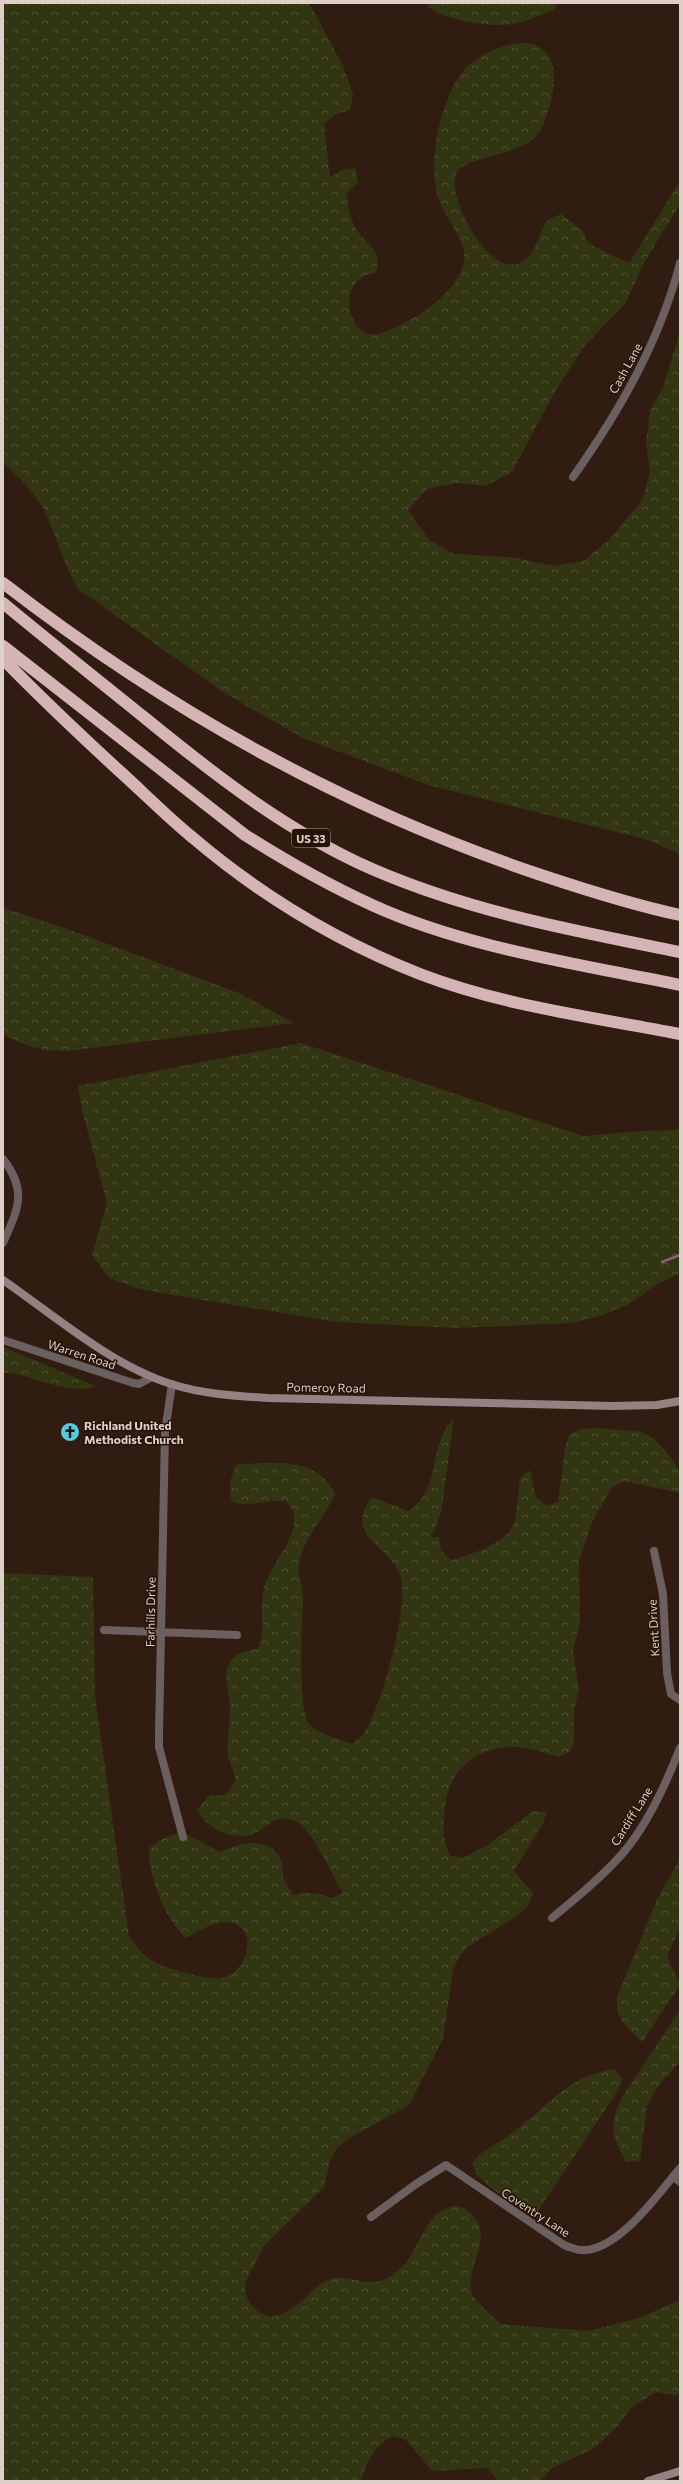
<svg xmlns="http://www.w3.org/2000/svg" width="683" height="2484" font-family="Commissioner,sans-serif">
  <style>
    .forest { fill: url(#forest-crowns) }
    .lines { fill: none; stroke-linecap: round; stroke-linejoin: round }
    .stream { stroke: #8d5f7b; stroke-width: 2.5 }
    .street { stroke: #6c5f5f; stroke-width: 8 }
    .secondary { stroke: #968182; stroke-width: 8 }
    .highway { stroke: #d5b4b6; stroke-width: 12 }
    .labels { text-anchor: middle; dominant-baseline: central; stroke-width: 3; stroke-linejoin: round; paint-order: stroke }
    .shield { fill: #261308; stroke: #a7978e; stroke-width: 1 }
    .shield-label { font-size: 11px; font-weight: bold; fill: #decfc8 }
    .street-label { font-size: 12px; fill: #decfc8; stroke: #261308 }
    .poi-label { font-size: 12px; font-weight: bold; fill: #decfc8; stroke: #261308; text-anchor: start }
  </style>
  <defs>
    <pattern id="forest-crowns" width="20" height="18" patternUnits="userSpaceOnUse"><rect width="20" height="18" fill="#323511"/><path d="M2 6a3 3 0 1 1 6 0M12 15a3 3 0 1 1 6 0" fill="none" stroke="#4f5132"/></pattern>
  </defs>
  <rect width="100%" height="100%" fill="#311c11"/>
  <path class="forest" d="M3,3h303l5,3 32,60 10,28 -3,16 -14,4 -12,9 6,55 11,-8 14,-2 3,15 -11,9c0,15 4,32 14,44 13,15 19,14 15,37 -5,1 -11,2 -15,5 -16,12 -15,38 -1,51 3,4 10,5 14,6 31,-7 95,-45 90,-83 -2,-16 -22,-39 -27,-58 -9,-33 4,-97 27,-124 9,-11 24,-18 37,-23 50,-16 61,20 48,61 -3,8 -5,19 -11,26 -19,23 -71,22 -81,38 -13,21 31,106 63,91 17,-7 17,-28 27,-42 3,-3 10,-5 14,-7l21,16 7,14 40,19 51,-82v23l-35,57 -20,43 -41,42 -31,49 -41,77 -27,14 -28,-3 -30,6 -19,21 21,30 25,14 57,3 44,9 28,-5 26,-21 34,-41 7,-28 -4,-29 4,-31 13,-24 17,-55v522l-31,-14 -221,-55 -125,-47 -77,-44 -148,-105c-15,-27 -21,-50 -33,-77 -9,-18 -27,-36 -42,-49z
    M428,3h130l-4,7c-34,15 -53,19 -89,11 -14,-3 -25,-6 -37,-14z
    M3,908l62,20 174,65 55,30 -218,27c-33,2 -44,-1 -73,-16z
    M301,1043l282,93 57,-5 40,-1v143l-24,12 -27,19 -26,11 -32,8 -115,5 -119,-6 -170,-28 -31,-6 -27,-10 -17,-23 15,-52 -24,-89 -5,-28z
    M3,1347l93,39c-30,12 -78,-19 -93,-12z
    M454,1419l-13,94 -10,25 8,-1 2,14 10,9c15,-3 49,-16 58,-28 9,-9 9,-41 11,-54l10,-8 6,27 10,9 12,-4 7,-53 4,-14 11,-6 19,-1 43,4 11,6 11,11 16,22v22l-56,-12 -12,6 -20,35 -13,39 1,62 -7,27 6,40 -5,21v27l-3,13 -12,6c-13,-3 -28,-9 -41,-10 -39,-2 -68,20 -73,59 -2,19 -3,33 5,50l13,2 23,-12 47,-35 14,1 -5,13 -28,46 19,22 -5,13 -11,10 -50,31 -8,10 -6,13 -10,69 -34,66 -61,34 -11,9 -7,12 -6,27 -60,59 -19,37c-1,19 9,29 26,34 9,-2 17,-5 25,-11 10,-7 20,-22 32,-26 27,-9 44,17 74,-13 17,-17 23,-54 48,-60 7,-2 14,0 19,5 29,23 -5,54 3,81 2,8 22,24 29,31l87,7 51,-13 41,-18v96l-24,-4 -24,15 -16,21 -23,21 -41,19 -12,13h-41l-12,-13 -55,3 -26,-31 -13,-4c-20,10 -25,24 -32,45h-358v-908l90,4 2,119 34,240c14,22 28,30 54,36 10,3 28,8 39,6 27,-6 39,-53 4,-56 -13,-1 -28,10 -40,16 -21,-18 -38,-63 -37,-90 34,-25 39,-12 71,4 21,-10 53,-18 62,12 1,4 0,8 1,12 1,6 7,13 10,19 14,-3 24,-3 38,3l12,-5c-9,-15 -31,-61 -43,-69 -26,-16 -31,6 -50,11 -21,5 -44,-8 -53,-25l11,-14 17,-1c19,-19 6,-20 3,-40 -2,-14 2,-29 2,-43 0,-31 -18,-56 28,-63 9,-19 1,-36 5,-57 4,-24 35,-52 31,-78 -1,-4 -5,-9 -8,-13 -21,-2 -34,7 -54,1 -4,-15 -2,-24 5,-38 37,0 79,-9 98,30 -9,21 -27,39 -34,61 -6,18 2,27 2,45 -1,22 -6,112 7,125 10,10 30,14 42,19 3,-3 7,-5 10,-8 18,-21 49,-135 38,-161 -13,-32 -57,-40 -28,-78l36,14c35,-21 19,-67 46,-92z
    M680,1859v69l-13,28 13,29 -38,57c-16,-16 -27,-22 -25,-45l40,-98z
    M680,2010v52l-19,20 -14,24 -7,55 -14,1c-15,-28 -17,-35 -4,-65z
    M614,2069l9,10 -7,14 -78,118 -13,1 -35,-25 -12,-11 -6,-12c9,-14 20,-17 33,-26 40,-27 58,-61 109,-69z"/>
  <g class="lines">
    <path class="stream" d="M662,1262l18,-7"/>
    <path class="street" d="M573,477c46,-65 87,-136 107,-214
      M3,1159c25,32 15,50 0,84
      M3,1340l130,43 6,1 13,-7
      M172,1384l-7,48 -6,302v13l24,90
      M654,1551l9,43 4,79 4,21 9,6
      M104,1630l133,5
      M552,1918c24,-20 50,-41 71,-65 25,-29 43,-69 57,-105
      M673,2176l7,6
      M371,2217l45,-33 30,-19 118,80c5,2 12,5 17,5 36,3 78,-57 99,-82"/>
    <path class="secondary" d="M3,1280c52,36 108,85 168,104 31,10 64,12 97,14l345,8 44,-1 23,-4
      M648,2481l32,-10"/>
    <path class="highway" d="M3,583c166,128 339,225 538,292 45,15 92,30 139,40
      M3,603c47,39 95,77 142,115 71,58 143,114 227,151 99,43 203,62 308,83
      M3,646l242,189c41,26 83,50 127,70 94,43 207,59 308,80
      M3,659c36,37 74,73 112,108 26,23 50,48 77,70 68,58 144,104 228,137 83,32 173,43 260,60"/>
  </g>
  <defs>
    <symbol id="church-disc" viewBox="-11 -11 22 22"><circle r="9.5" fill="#55cade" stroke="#261308"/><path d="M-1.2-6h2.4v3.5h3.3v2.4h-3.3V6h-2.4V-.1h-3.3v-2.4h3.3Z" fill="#111"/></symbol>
  </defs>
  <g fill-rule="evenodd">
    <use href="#church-disc" x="59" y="1421" width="22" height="22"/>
  </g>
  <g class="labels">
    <rect class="shield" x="292" y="829" width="38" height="18" rx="3"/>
    <g class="shield-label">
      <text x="311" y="838">US 33</text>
    </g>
    <g class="street-label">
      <text transform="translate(625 368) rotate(-61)">Cash Lane</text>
      <text transform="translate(82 1354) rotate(18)">Warren Road</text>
      <text transform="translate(326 1387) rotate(1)">Pomeroy Road</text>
      <text transform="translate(150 1612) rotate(-89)">Farhills Drive</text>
      <text transform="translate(653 1628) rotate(-93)">Kent Drive</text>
      <text transform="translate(631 1816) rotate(-58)">Cardiff Lane</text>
      <text transform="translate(536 2212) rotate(33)">Coventry Lane</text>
    </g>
    <g class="poi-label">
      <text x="84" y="1425">Richland United<tspan x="84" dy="14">Methodist Church</tspan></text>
    </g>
  </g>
  <rect width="683" height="2484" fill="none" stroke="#decfc8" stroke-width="8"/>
</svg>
